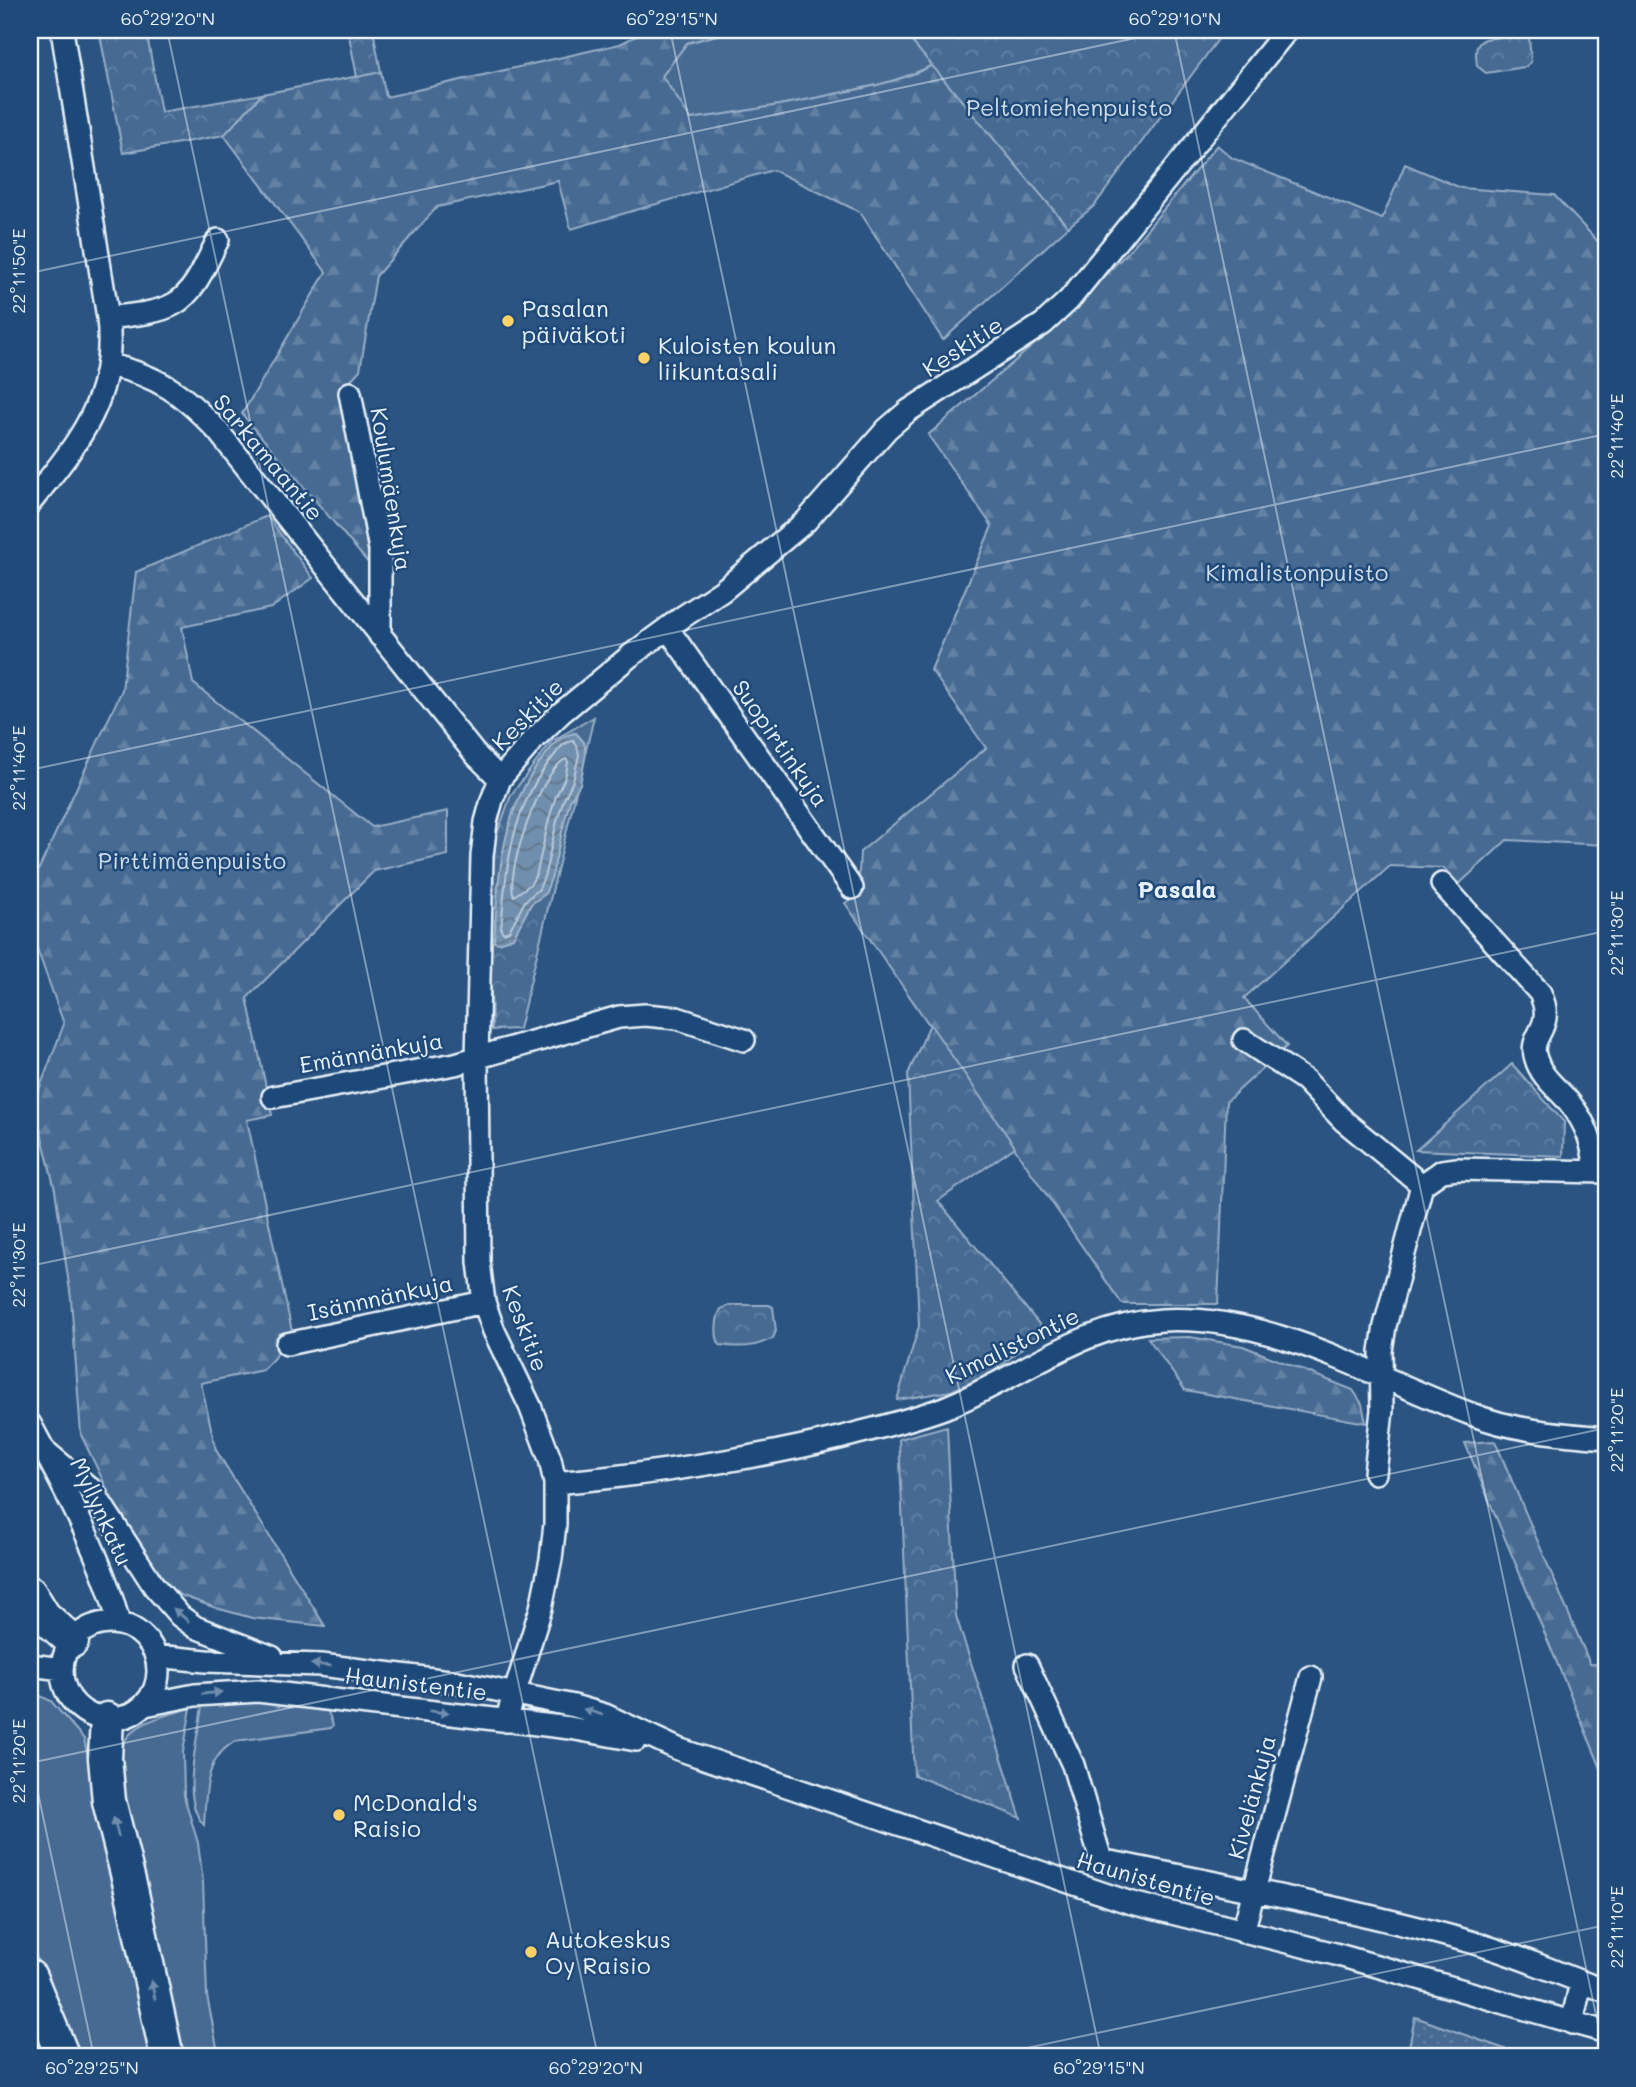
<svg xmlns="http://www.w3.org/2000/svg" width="1636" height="2087" font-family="Mali,sans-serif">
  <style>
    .grass { fill: #476b93; stroke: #98aec6; stroke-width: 2 }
    .forest { fill: url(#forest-firs); stroke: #98aec6; stroke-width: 2 }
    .park { fill: url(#park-crowns); stroke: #98aec6; stroke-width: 2 }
    .garden { fill: url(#garden-dots); stroke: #98aec6; stroke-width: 2 }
    .water { fill: url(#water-waves); stroke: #a0b6cb; stroke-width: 2 }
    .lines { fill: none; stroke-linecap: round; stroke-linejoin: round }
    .shore { stroke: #b8c9da; stroke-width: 2 }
    .minor-casing { stroke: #e8f1f8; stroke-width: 26 }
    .highway-casing { stroke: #e8f1f8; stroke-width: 37 }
    .minor { stroke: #1f4a7a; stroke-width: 21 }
    .highway { stroke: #1f4a7a; stroke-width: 32 }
    .oneway { fill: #6f8dac }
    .ticks { fill: none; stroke: #e8f1f8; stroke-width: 2; stroke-opacity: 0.45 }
    .poi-dot { fill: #ffd166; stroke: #1f4a7a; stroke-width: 2.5 }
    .labels { text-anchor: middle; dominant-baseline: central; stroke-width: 5; stroke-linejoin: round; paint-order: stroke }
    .park-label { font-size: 23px; fill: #d0dde9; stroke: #1f4a7a }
    .poi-label { font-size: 23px; fill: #e8f1f8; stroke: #1f4a7a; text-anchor: start }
    .street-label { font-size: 23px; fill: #e8f1f8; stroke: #1f4a7a }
    .neighbourhood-label { font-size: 24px; font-weight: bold; fill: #e8f1f8; stroke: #1f4a7a }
    .neatline { fill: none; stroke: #e8f1f8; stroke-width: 2.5 }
    .ticks-label { font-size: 18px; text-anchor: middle; fill: #e8f1f8 }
  </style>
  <defs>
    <pattern id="forest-firs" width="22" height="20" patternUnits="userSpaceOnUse" patternTransform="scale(1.75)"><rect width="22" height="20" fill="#476b93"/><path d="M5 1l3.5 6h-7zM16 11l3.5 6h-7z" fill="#6281a3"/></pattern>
    <pattern id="park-crowns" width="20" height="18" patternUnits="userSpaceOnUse" patternTransform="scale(1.75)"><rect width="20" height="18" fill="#476b93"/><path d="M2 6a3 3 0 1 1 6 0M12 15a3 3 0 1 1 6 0" fill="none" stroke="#6281a3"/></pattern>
    <pattern id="garden-dots" width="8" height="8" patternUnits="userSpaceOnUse" patternTransform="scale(1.75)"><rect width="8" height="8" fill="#476b93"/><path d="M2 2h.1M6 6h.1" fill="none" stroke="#6281a3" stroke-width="1.8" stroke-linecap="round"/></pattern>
    <pattern id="water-waves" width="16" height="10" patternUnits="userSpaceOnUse" patternTransform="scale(1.75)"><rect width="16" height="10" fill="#708ead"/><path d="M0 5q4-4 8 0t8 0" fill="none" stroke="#61768a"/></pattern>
  </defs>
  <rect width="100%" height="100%" fill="#2b5482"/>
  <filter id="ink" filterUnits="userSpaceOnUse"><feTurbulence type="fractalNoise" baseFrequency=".0143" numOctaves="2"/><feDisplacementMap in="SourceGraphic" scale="14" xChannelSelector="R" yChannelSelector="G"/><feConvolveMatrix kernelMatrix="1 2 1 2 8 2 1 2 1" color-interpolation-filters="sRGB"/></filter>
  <g filter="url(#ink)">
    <path class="grass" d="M735,30h167l31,35c-31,16 -64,22 -98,29 -48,10 -95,19 -144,25l-29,-43 25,-33z
      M30,1691l21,10 33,38 70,318h-74l-50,-114z
      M259,1697l68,12 6,16 -2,3 -95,13c-32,16 -30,53 -32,84 -25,-26 -5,-88 -2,-120z
      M191,1708l-8,44 1,44 14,47 5,38 4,115 12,61h-39l-59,-272c0,-9 -2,-19 -1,-29 3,-33 44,-40 71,-48z"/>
    <path class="forest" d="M648,30h87l-48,13 -25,33 29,43c49,-6 96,-15 144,-25 34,-7 67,-13 98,-29l135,162 -125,113 -83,-128 -87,-42 -202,59 -13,-48 -121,26 -61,69 -16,94 -19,21 29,174 -128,-151 84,-142 -102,-137 38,-41 119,-22 5,25 234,-53z
      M1217,145l15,13 150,61 23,-55 56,24 93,7 52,55v595l-99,-5 -48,44 -15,-16 -54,-2 -146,132 43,48 -61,56 -8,202h-96l-277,-401 13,-8 2,-43 126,-104 -55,-78 61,-144 -64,-91 122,-104 79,-80z
      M267,516l46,62 -42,30 -89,19 11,56 179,144 76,-16v44l-74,16 -127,127 25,117 -25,5 46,216 -30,34 -62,13 15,67 109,176 -73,-8 -36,-10 -36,-13 -21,-16 -32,-49 -46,-95 -10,-137 -16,-108 -21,-87 30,-79 -34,-95v-41l92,-198 14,-118z
      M1190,1337l53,9 110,44 9,14 4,19 -181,-33 -37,-52z
      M1495,1441l95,223 16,1v115l-141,-337z"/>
    <path class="park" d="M99,30h47l15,82 101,-18 -38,41 -101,18z
      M348,30h25l8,42 -24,5z
      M902,30h323l-131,176 -26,21z
      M1524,34l5,3 2,25 -6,5 -39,6 -9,-7c-1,-12 -4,-21 8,-27z
      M594,717l-75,312 -27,1 -2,-85 3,-99 18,-51 41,-54z
      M930,1024l85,123 -77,54 106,129 -52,43 -41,18 -54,9 22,-74 -11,-252z
      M1512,1064l52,58 -1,34 -147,-6z
      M731,1305h38l4,2 3,24 -3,7c-16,9 -35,10 -53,7 -6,-9 -4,-27 1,-36z
      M947,1426l9,190 65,202 -107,-43 -15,-336z"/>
    <path class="garden" d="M1415,2017l112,40h-120z"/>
    <path class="water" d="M576,733l8,9 2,12 -6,30 -10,17 -6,22 -12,53 -7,18 -14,10 -18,34 -14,5 -5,-1c4,-64 7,-132 49,-184 10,-13 16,-23 33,-25z"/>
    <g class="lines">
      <path class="shore" d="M573,741l4,5 2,9 -6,26 -9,18 -7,22 -12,53 -6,15 -14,12 -16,30 -5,2 -3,-3c5,-63 10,-122 52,-173 6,-7 10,-15 20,-16z
        M566,759l2,3 -3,16 -9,18 -7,23 -12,53 -6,12 -17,12c-10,-22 28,-128 52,-137z"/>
      <defs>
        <path id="minor" d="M108,318c21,-3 48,-4 66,-14 22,-12 33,-44 44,-64
          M109,365c50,11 73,28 108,65l258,324 25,25
          M350,393l30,156v87
          M30,503c47,-59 87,-104 78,-185l-46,-288
          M668,629l184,259
          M1442,884l98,109c17,37 -13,40 -4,66 5,18 21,29 33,43 18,22 24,42 27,70
          M1244,1040l61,40 39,41 78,64
          M273,1097l182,-33 164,-47 26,-2 32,3 67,22
          M287,1344l197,-42
          M30,1424c32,60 73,134 89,200
          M44,1450l48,40 62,96 26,30 15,11 77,30
          M1375,1473l7,-63 -1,-59 4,-25 37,-141 20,-14 15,-2 149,3
          M555,1483c97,-9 193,-23 288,-46 34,-9 68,-17 101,-29 75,-29 135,-83 218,-88 109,-6 210,57 309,94 43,17 90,20 135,24
          M62 1671a48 48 0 1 1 96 0a48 48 0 1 1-96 0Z
          M156,1656l50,5 115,4 136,17 117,24 31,9 73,34 450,153 207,52 271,78
          M30,1665l32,4
          M1027,1665l46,100 28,95c123,25 248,48 370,82 47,13 90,33 135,49
          M145,1705l50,-10 63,-4 312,37 66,12
          M506,1721l35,-113 10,-49 4,-35v-41l-5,-24 -20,-53 -36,-75 -10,-29 -5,-40 -2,-204 5,-202 4,-34 6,-22 8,-21 34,-40 27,-26 69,-57 54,-40 38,-25 84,-70 81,-92 21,-18 135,-87 26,-24 218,-270
          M1243,1932l68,-255
          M1572,2023l9,-41"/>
        <path id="highway" d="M30,1593l14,23 28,25
          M107,1719l-2,39 4,43 23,92 35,164
          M30,1977l33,80"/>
      </defs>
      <use href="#minor" class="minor-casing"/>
      <use href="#highway" class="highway-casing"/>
      <use href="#minor" class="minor"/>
      <use href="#highway" class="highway"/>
    </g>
    <defs><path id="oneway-solid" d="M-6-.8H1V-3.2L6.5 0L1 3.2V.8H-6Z" transform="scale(1.75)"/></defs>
    <g class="oneway">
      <use href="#oneway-solid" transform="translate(181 1615) rotate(-139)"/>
      <use href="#oneway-solid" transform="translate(321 1665) rotate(-175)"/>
      <use href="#oneway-solid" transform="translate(212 1693) rotate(-6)"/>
      <use href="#oneway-solid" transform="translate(439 1712) rotate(8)"/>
      <use href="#oneway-solid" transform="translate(593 1712) rotate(-163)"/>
      <use href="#oneway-solid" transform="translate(116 1827) rotate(-104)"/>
      <use href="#oneway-solid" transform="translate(153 1990) rotate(-102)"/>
    </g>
  </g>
  <path class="ticks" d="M167,30l431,2027M670,30l431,2027M1174,30l431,2027M30,273l1143,-243M30,770l1576,-336M30,1266l1576,-335M30,1755l64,302M30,1763l1576,-335M984,2057l622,-132"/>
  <g class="poi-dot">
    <circle cx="508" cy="321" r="7"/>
    <circle cx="644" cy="358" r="7"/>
    <circle cx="339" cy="1815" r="7"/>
    <circle cx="531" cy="1952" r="7"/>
  </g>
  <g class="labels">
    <g class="park-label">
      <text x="1069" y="107">Peltomiehenpuisto</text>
      <text x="1297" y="572">Kimalistonpuisto</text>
      <text x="192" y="860">Pirttimäenpuisto</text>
    </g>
    <g class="poi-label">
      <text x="522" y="308">Pasalan<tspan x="522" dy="26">päiväkoti</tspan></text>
      <text x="658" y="345">Kuloisten koulun<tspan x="658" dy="26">liikuntasali</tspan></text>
      <text x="353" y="1802">McDonald's<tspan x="353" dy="26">Raisio</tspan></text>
      <text x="545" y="1939">Autokeskus<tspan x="545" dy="26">Oy Raisio</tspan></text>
    </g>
    <g class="street-label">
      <text transform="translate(962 346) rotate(-33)">Keskitie</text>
      <text transform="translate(269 457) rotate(50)">Sarkamaantie</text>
      <text transform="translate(392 489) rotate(81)">Koulumäenkuja</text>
      <text transform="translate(527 714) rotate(-45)">Keskitie</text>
      <text transform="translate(781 743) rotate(55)">Suopirtinkuja</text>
      <text transform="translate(371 1052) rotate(-10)">Emännänkuja</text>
      <text transform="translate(380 1297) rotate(-12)">Isännnänkuja</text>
      <text transform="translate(526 1328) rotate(69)">Keskitie</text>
      <text transform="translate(1012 1345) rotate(-26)">Kimalistontie</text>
      <text transform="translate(102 1511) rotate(65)">Myllynkatu</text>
      <text transform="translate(416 1683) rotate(7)">Haunistentie</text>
      <text transform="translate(1251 1797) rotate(-75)">Kivelänkuja</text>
      <text transform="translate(1146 1878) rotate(16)">Haunistentie</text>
    </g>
    <g class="neighbourhood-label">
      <text x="1177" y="888">Pasala</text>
    </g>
  </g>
  <rect width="1636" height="2087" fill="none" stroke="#1f4a7a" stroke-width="77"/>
  <rect x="38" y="38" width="1560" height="2010" class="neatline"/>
  <g class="ticks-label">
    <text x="168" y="25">60°29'20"N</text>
    <text x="672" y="25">60°29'15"N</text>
    <text x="1175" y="25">60°29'10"N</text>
    <text transform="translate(19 271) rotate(-90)" y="6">22°11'50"E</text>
    <text transform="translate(1617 436) rotate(-90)" y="6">22°11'40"E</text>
    <text transform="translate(19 768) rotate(-90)" y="6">22°11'40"E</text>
    <text transform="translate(1617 933) rotate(-90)" y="6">22°11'30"E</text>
    <text transform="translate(19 1265) rotate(-90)" y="6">22°11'30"E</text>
    <text transform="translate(1617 1430) rotate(-90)" y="6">22°11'20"E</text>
    <text transform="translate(19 1761) rotate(-90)" y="6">22°11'20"E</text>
    <text transform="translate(1617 1927) rotate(-90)" y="6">22°11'10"E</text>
    <text x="92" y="2074">60°29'25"N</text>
    <text x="596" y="2074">60°29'20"N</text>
    <text x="1099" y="2074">60°29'15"N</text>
  </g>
</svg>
